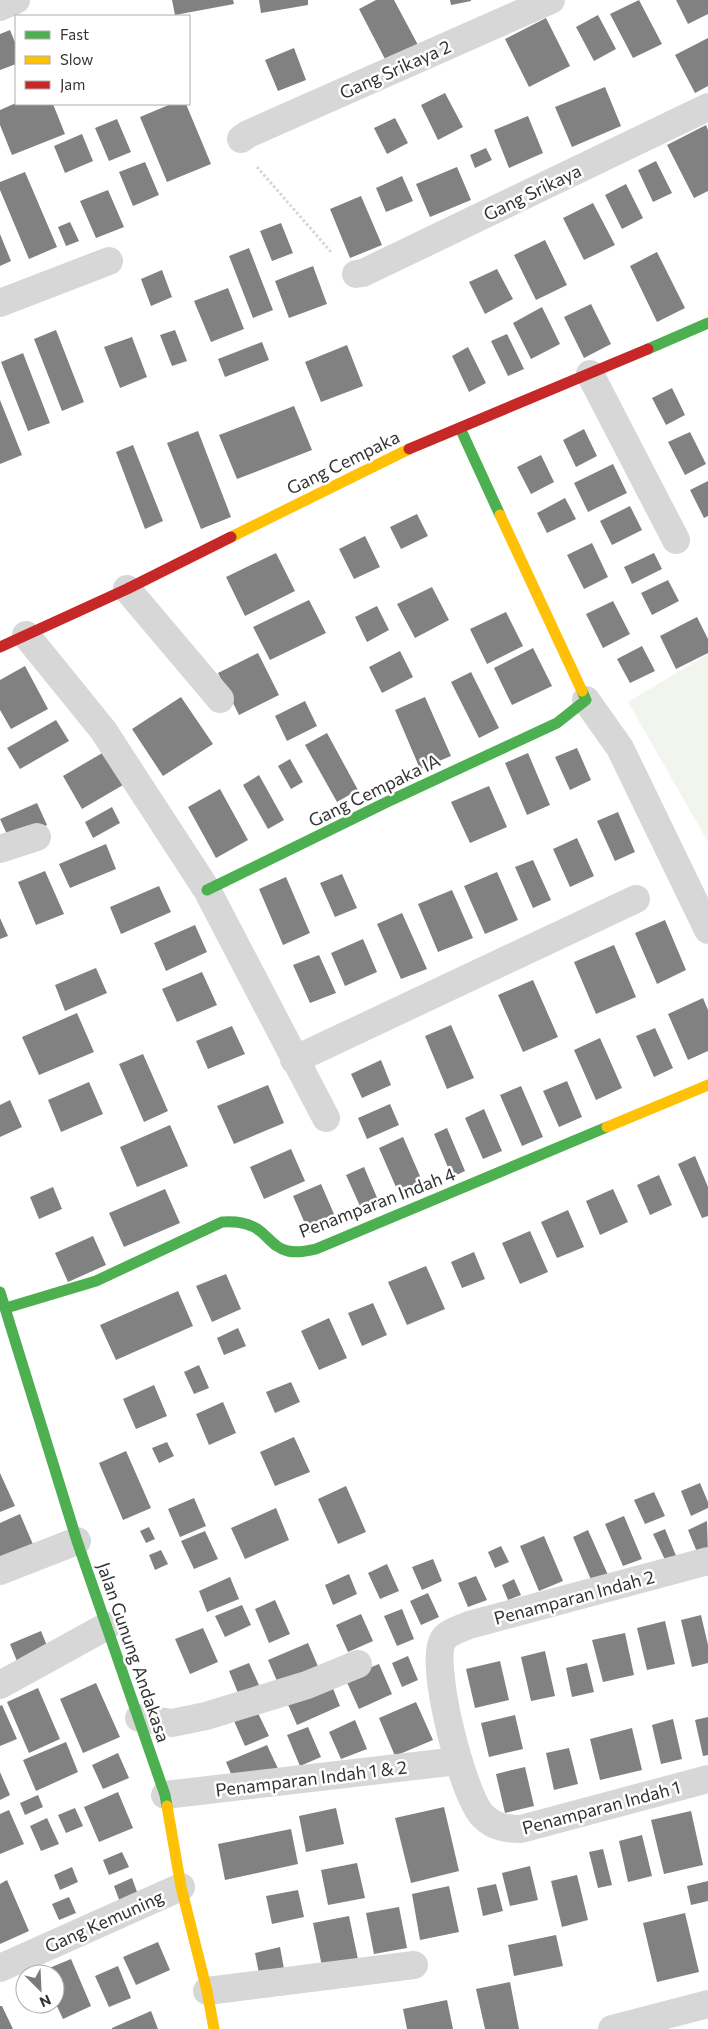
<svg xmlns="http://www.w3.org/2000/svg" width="708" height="2029" font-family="Commissioner,sans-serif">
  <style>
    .green { fill: #f1f5ed }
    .building { fill: #818181 }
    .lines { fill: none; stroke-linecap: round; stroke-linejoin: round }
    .path { stroke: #d6d6d6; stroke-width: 3; stroke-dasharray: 2.5 2.5; stroke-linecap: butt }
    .street { stroke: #d7d7d7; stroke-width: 28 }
    .fast { stroke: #4caf50; stroke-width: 11 }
    .slow { stroke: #ffc107; stroke-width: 11 }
    .jam { stroke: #c62828; stroke-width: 11 }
    .labels { text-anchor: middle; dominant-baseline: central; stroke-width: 5; stroke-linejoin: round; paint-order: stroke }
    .street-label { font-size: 18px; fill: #333; stroke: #fff }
  </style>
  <rect width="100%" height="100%" fill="#fff"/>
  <path class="green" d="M708,654v188l-80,-140z"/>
  <path class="building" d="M172,0h61l1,4 -59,11z
    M259,0h49v5l-47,8z
    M376,0h18l24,45 -32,16 -27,-52z
    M450,0h21v1l-20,4z
    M639,0l23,44 -29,14 -23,-44z
    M676,0h32v14l-20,10z
    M598,15l18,34 -22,12 -18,-34z
    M546,18l24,48 -41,21 -24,-48z
    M10,30l6,15v19l-16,6v-36z
    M708,38v48l-13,7 -20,-38z
    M294,48l12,32 -28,11 -13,-31z
    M605,87l16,39 -49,21 -17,-40z
    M445,93l18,34 -25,13 -17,-35z
    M16,103l37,1 12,30 -53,21 -12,-30v-15z
    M171,104h15l25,60 -44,18 -27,-65z
    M528,116l15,37 -34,15 -15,-38z
    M395,118l13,25 -21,11 -13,-26z
    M117,119l14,33 -22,9 -14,-33z
    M706,125l2,5v61l-14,7 -27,-53z
    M82,134l11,27 -28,12 -11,-27z
    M486,148l6,12 -17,8 -5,-13z
    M656,161l16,32 -19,9 -15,-32z
    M145,162l14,33 -26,11 -14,-34z
    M457,167l14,33 -41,17 -14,-33z
    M25,172l32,75 -28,12 -29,-69v-8z
    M402,176l11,25 -27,11 -10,-24z
    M626,184l17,34 -21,11 -17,-34z
    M108,190l16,37 -28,11 -16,-37z
    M361,196l21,49 -32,13 -20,-49z
    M593,203l22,42 -31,15 -21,-42z
    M70,222l9,19 -13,5 -8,-19z
    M281,223l12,30 -21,8 -12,-30z
    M0,234l11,27 -11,5z
    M545,240l22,45 -31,15 -22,-45z
    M249,248l24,62 -20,8 -24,-62z
    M657,252l28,56 -28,14 -27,-56z
    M313,266l14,38 -38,14 -14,-37z
    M497,269l16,30 -28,15 -16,-32z
    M162,270l10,27 -21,9 -10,-27z
    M228,288l16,41 -33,13 -17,-41z
    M591,304l20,40 -27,14 -20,-41z
    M542,307l18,37 -29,15 -18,-36z
    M56,330l28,72 -22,9 -28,-72z
    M175,330l12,31 -15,5 -12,-31z
    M507,334l17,35 -16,7 -17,-35z
    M132,337l15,40 -27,11 -16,-41z
    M262,342l7,18 -44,17 -7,-18z
    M347,345l16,41 -42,16 -16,-40z
    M468,347l18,36 -17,9 -17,-36z
    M23,353l27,70 -22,8 -27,-69z
    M672,388l13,27 -19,10 -14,-27z
    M0,400l22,55 -22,9z
    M294,406l18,44 -75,29 -18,-44z
    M584,429l13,27 -21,11 -13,-27z
    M198,431l33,86 -30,12 -34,-86z
    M690,432l16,32 -21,11 -17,-33z
    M133,445l30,76 -18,8 -29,-77z
    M541,455l13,27 -23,12 -14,-27z
    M613,464l14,29 -39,19 -14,-29z
    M708,481v35l-4,2 -14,-28z
    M565,498l11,21 -29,14 -10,-20z
    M630,506l12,24 -30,15 -12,-24z
    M417,514l11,22 -27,13 -11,-22z
    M365,536l15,31 -26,12 -15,-30z
    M592,543l16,34 -24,12 -17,-34z
    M276,553l19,38 -50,25 -19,-39z
    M654,553l8,16 -30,15 -8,-17z
    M668,580l11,21 -27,14 -11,-22z
    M432,587l17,33 -34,18 -18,-34z
    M309,600l17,33 -56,27 -17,-33z
    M613,601l17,33 -27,14 -17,-34z
    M377,606l12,24 -22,12 -12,-25z
    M506,612l17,34 -36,18 -17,-35z
    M697,617l11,22v14l-32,16 -16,-33z
    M642,646l13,25 -25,12 -13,-24z
    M533,648l19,38 -40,19 -18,-37z
    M400,651l13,26 -31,16 -13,-26z
    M258,653l21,42 -40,20 -21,-42z
    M25,666l23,43 -37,20 -11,-19v-30z
    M471,672l28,56 -20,10 -28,-56z
    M181,697l32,47 -50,32 -31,-47z
    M425,697l26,59 -31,13 -25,-59z
    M305,701l12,25 -30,15 -12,-25z
    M56,720l13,21 -49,28 -13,-21z
    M327,733l31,57 -21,12 -32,-57z
    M577,748l14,32 -21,10 -15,-33z
    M104,752l19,33 -41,24 -19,-33z
    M528,753l22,52 -23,10 -22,-52z
    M290,759l13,23 -12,7 -13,-23z
    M259,775l25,45 -16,9 -25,-44z
    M489,786l18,41 -37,16 -19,-41z
    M220,789l28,51 -32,18 -28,-51z
    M37,803l10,22 -37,16 -10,-22z
    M112,807l8,16 -27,15 -8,-16z
    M618,812l17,40 -20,9 -18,-40z
    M577,838l17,38 -24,11 -17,-38z
    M106,844l10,25 -46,19 -11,-24z
    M533,860l18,40 -18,8 -18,-41z
    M45,871l19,43 -28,11 -18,-43z
    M497,872l21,48 -33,14 -21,-48z
    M342,874l15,34 -22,9 -15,-34z
    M286,877l24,56 -27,12 -24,-56z
    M159,886l12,26 -50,22 -11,-27z
    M452,890l21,48 -35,14 -20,-48z
    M402,913l25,56 -26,10 -24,-55z
    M0,918l8,18 -8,3z
    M665,920l21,50 -29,14 -22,-51z
    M195,925l12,27 -41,19 -12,-28z
    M363,939l14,33 -32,14 -14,-33z
    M614,945l22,52 -40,17 -22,-52z
    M319,955l17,38 -26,10 -17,-38z
    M96,968l11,25 -42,18 -10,-26z
    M202,972l15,33 -40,17 -15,-33z
    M533,980l25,57 -35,15 -25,-57z
    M703,998l5,12v41l-20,9 -20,-46z
    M77,1013l17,39 -55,23 -17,-38z
    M451,1025l23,53 -27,11 -22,-53z
    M232,1026l13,28 -37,15 -12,-28z
    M655,1028l18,40 -19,9 -18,-41z
    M600,1038l22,50 -26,12 -22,-50z
    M143,1054l25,57 -24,11 -25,-58z
    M381,1060l10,25 -29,13 -11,-24z
    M567,1081l15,36 -23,10 -16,-36z
    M89,1082l14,32 -42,18 -13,-32z
    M268,1085l16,38 -50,21 -17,-38z
    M521,1086l22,51 -21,9 -22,-51z
    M10,1100l12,27 -22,10v-32z
    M390,1104l9,21 -32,14 -9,-21z
    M484,1109l18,42 -19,8 -18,-41z
    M170,1125l18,41 -51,21 -17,-40z
    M447,1128l18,43 -13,6 -18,-43z
    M403,1137l20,46 -24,11 -20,-46z
    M291,1149l14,32 -41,18 -14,-32z
    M695,1156l13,31v29l-6,2 -24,-54z
    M364,1167l17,40 -17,8 -18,-40z
    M659,1175l13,30 -22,10 -13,-30z
    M321,1184l16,37 -28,12 -16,-37z
    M53,1187l9,22 -23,10 -9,-22z
    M165,1189l15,34 -56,24 -15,-34z
    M613,1189l15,33 -28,13 -14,-34z
    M568,1210l16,37 -27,11 -16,-36z
    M530,1231l18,41 -28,12 -18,-41z
    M93,1236l13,29 -38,17 -13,-29z
    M474,1252l11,27 -23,9 -11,-26z
    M426,1266l19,43 -38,16 -19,-43z
    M226,1274l15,35 -29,13 -16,-36z
    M178,1291l15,35 -77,34 -16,-35z
    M373,1303l14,32 -25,11 -14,-33z
    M329,1318l18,40 -28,12 -18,-39z
    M238,1328l8,18 -22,9 -7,-17z
    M199,1365l10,23 -15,6 -10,-22z
    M291,1382l9,20 -25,11 -9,-21z
    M154,1385l13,31 -31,13 -13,-30z
    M223,1402l13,31 -27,12 -13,-31z
    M294,1437l16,35 -35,14 -15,-34z
    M167,1442l7,14 -15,7 -7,-15z
    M126,1451l25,57 -28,12 -24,-57z
    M0,1473l15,33 -15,6z
    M700,1483l8,19v6l-17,8 -10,-25z
    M346,1486l20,46 -28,12 -20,-45z
    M654,1492l11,24 -20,8 -11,-24z
    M194,1498l12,28 -26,11 -12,-28z
    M276,1508l13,32 -44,19 -14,-31z
    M20,1514l15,35 -35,15v-41z
    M624,1516l18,43 -19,7 -18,-42z
    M707,1521l1,32 -9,4 -11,-27z
    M149,1527l6,12 -9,4 -6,-12z
    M665,1529l12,29 -11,4 -13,-28z
    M588,1530l20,45 -16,7 -19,-45z
    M205,1531l13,28 -24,10 -13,-28z
    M544,1536l19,45 -24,10 -19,-45z
    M501,1546l8,16 -14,6 -7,-16z
    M161,1550l7,14 -13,6 -6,-15z
    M433,1559l9,22 -20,9 -10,-23z
    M387,1564l12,27 -19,8 -12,-26z
    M349,1574l8,20 -24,11 -8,-20z
    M476,1576l11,24 -19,7 -10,-24z
    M230,1577l9,22 -32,13 -8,-21z
    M514,1579l7,16 -13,5 -6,-15z
    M428,1593l11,24 -18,8 -11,-24z
    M275,1600l15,34 -21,9 -14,-34z
    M242,1605l9,20 -26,12 -10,-21z
    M402,1609l12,30 -17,7 -13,-30z
    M361,1614l12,27 -25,11 -12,-27z
    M701,1615l7,30v18l-16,4 -11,-47z
    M665,1621l10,43 -28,6 -10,-42z
    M203,1628l15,34 -28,12 -15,-35z
    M41,1631l11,27 -31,13 -11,-27z
    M625,1633l9,42 -31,7 -11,-42z
    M308,1643l12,28 -40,17 -12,-28z
    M545,1651l10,45 -24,5 -10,-44z
    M408,1656l10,24 -16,7 -10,-24z
    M500,1661l9,39 -34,8 -9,-39z
    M249,1663l10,22 -21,8 -9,-22z
    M587,1663l7,29 -22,5 -6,-29z
    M379,1664l13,30 -33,15 -14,-31z
    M330,1681l10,25 -43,19 -11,-25z
    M96,1683l24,54 -37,16 -23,-54z
    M38,1688l22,51 -31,14 -22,-51z
    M416,1702l17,38 -38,16 -16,-38z
    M2,1705l15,34 -17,7v-40z
    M257,1711l12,25 -24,10 -11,-25z
    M515,1715l8,34 -34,8 -8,-34z
    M708,1717v38l-5,1 -8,-36z
    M673,1719l9,40 -21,5 -9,-39z
    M355,1720l12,29 -26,10 -12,-27z
    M308,1727l13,30 -21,9 -13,-31z
    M632,1728l10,42 -42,10 -10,-41z
    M66,1742l12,30 -42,19 -13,-31z
    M267,1745l13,28 -42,17 -12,-28z
    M569,1748l9,36 -24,6 -8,-37z
    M118,1753l11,25 -26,11 -11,-24z
    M525,1767l9,39 -29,7 -9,-39z
    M0,1772l10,23 -10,5z
    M118,1792l15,36 -34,14 -15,-35z
    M38,1795l5,12 -18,8 -5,-12z
    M444,1807l15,64 -48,12 -16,-65z
    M75,1808l8,18 -17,7 -8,-18z
    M336,1808l8,36 -38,8 -7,-36z
    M9,1810l15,34 -24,10v-40z
    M691,1811l12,54 -39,9 -13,-54z
    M47,1818l12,26 -18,7 -11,-25z
    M291,1829l7,35 -73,16 -7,-36z
    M642,1835l10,41 -24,6 -9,-41z
    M603,1849l9,36 -14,3 -9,-36z
    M122,1852l7,15 -20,8 -6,-15z
    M357,1863l8,35 -37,7 -7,-35z
    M530,1866l8,34 -28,6 -8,-33z
    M72,1867l6,15 -18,8 -6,-15z
    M577,1875l11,45 -26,7 -11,-46z
    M132,1878l8,22 -19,5 -7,-19z
    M7,1880l22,51 -29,13v-60z
    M708,1881v20l-17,4 -4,-19z
    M496,1884l7,27 -20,5 -6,-28z
    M449,1886l10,46 -39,8 -8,-46z
    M298,1890l6,27 -32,7 -6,-28z
    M69,1897l7,16 -17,7 -7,-16z
    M399,1907l8,41 -33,6 -8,-41z
    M685,1913l14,59 -42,10 -14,-59z
    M349,1916l10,48 -36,7 -10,-48z
    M556,1935l7,31 -49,10 -6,-31z
    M158,1942l12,28 -34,15 -13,-28z
    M280,1947l5,27 -25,5 -5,-26z
    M71,1959l20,47 -28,13 -8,-17v-28h-12l-1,-3z
    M118,1966l13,32 -22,9 -14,-31z
    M510,1982l9,47h-34l-9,-40z
    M447,2000l6,29h-46l-4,-20z
    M0,2006h2l11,23h-13z
    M151,2011l7,18h-46v-1z"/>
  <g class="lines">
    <path class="path" d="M257,167l75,86"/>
    <path class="street" d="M0,7l16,-7
      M241,139l7,-5 303,-134
      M356,274l7,-1 345,-166
      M0,303l109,-42
      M590,374l86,166
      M127,589l93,110
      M26,635l77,95 104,160 119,228
      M586,700l34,48 88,182
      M0,849l37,-12
      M294,1060l342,-161
      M708,1561l-239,64c-9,4 -21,7 -26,15 -14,24 20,157 40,176 11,11 23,13 38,13l187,-50
      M0,1571l77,-30
      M0,1685l107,-59
      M139,1718l33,5 34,-7 101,-31 51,-21
      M165,1795l293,-34
      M0,1968l181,-81
      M207,1991l207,-26
      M612,2029l96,-25"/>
    <path class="fast" d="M648,349l60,-26
      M460,428l40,87
      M207,890l182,-89 168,-78 29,-23 -4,-9
      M0,1292l77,249 88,254 2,11
      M6,1308l90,-27 126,-59c13,-1 27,0 38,9 9,7 16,18 28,20 10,2 19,0 28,-2l291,-122"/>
    <path class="slow" d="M500,515l82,176
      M231,537l178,-88
      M607,1127l101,-42
      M167,1806l14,81 26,104 7,38"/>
    <path class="jam" d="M409,449l239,-100
      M0,647l127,-58 104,-52"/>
  </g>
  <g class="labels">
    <g class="street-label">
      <text transform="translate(395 69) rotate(-24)">Gang Srikaya 2</text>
      <text transform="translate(532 192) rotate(-26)">Gang Srikaya</text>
      <text transform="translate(343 462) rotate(-26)">Gang Cempaka</text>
      <text transform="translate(374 790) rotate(-26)">Gang Cempaka IA</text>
      <text transform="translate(377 1202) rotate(-21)">Penamparan Indah 4</text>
      <text transform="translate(574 1597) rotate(-15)">Penamparan Indah 2</text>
      <text transform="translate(134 1652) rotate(71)">Jalan Gunung Andakasa</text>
      <text transform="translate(311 1778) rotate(-7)">Penamparan Indah 1 &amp; 2</text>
      <text transform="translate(601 1807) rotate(-15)">Penamparan Indah 1</text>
      <text transform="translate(104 1921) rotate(-24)">Gang Kemuning</text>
    </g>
  </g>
  <rect x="15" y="15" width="175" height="90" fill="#ffffff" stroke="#adadad"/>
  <rect x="25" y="31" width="25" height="8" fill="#4caf50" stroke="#adadad"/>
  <text x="60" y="40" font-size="15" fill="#333333">Fast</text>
  <rect x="25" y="56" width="25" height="8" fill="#ffc107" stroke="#adadad"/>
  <text x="60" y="65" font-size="15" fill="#333333">Slow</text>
  <rect x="25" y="81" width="25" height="8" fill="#c62828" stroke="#adadad"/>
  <text x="60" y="90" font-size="15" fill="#333333">Jam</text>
  <g transform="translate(40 1989) rotate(156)"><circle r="24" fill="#ffffff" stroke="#adadad"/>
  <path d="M0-4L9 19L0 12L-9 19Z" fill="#7a7a7a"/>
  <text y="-8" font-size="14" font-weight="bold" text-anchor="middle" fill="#333333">N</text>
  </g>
</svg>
